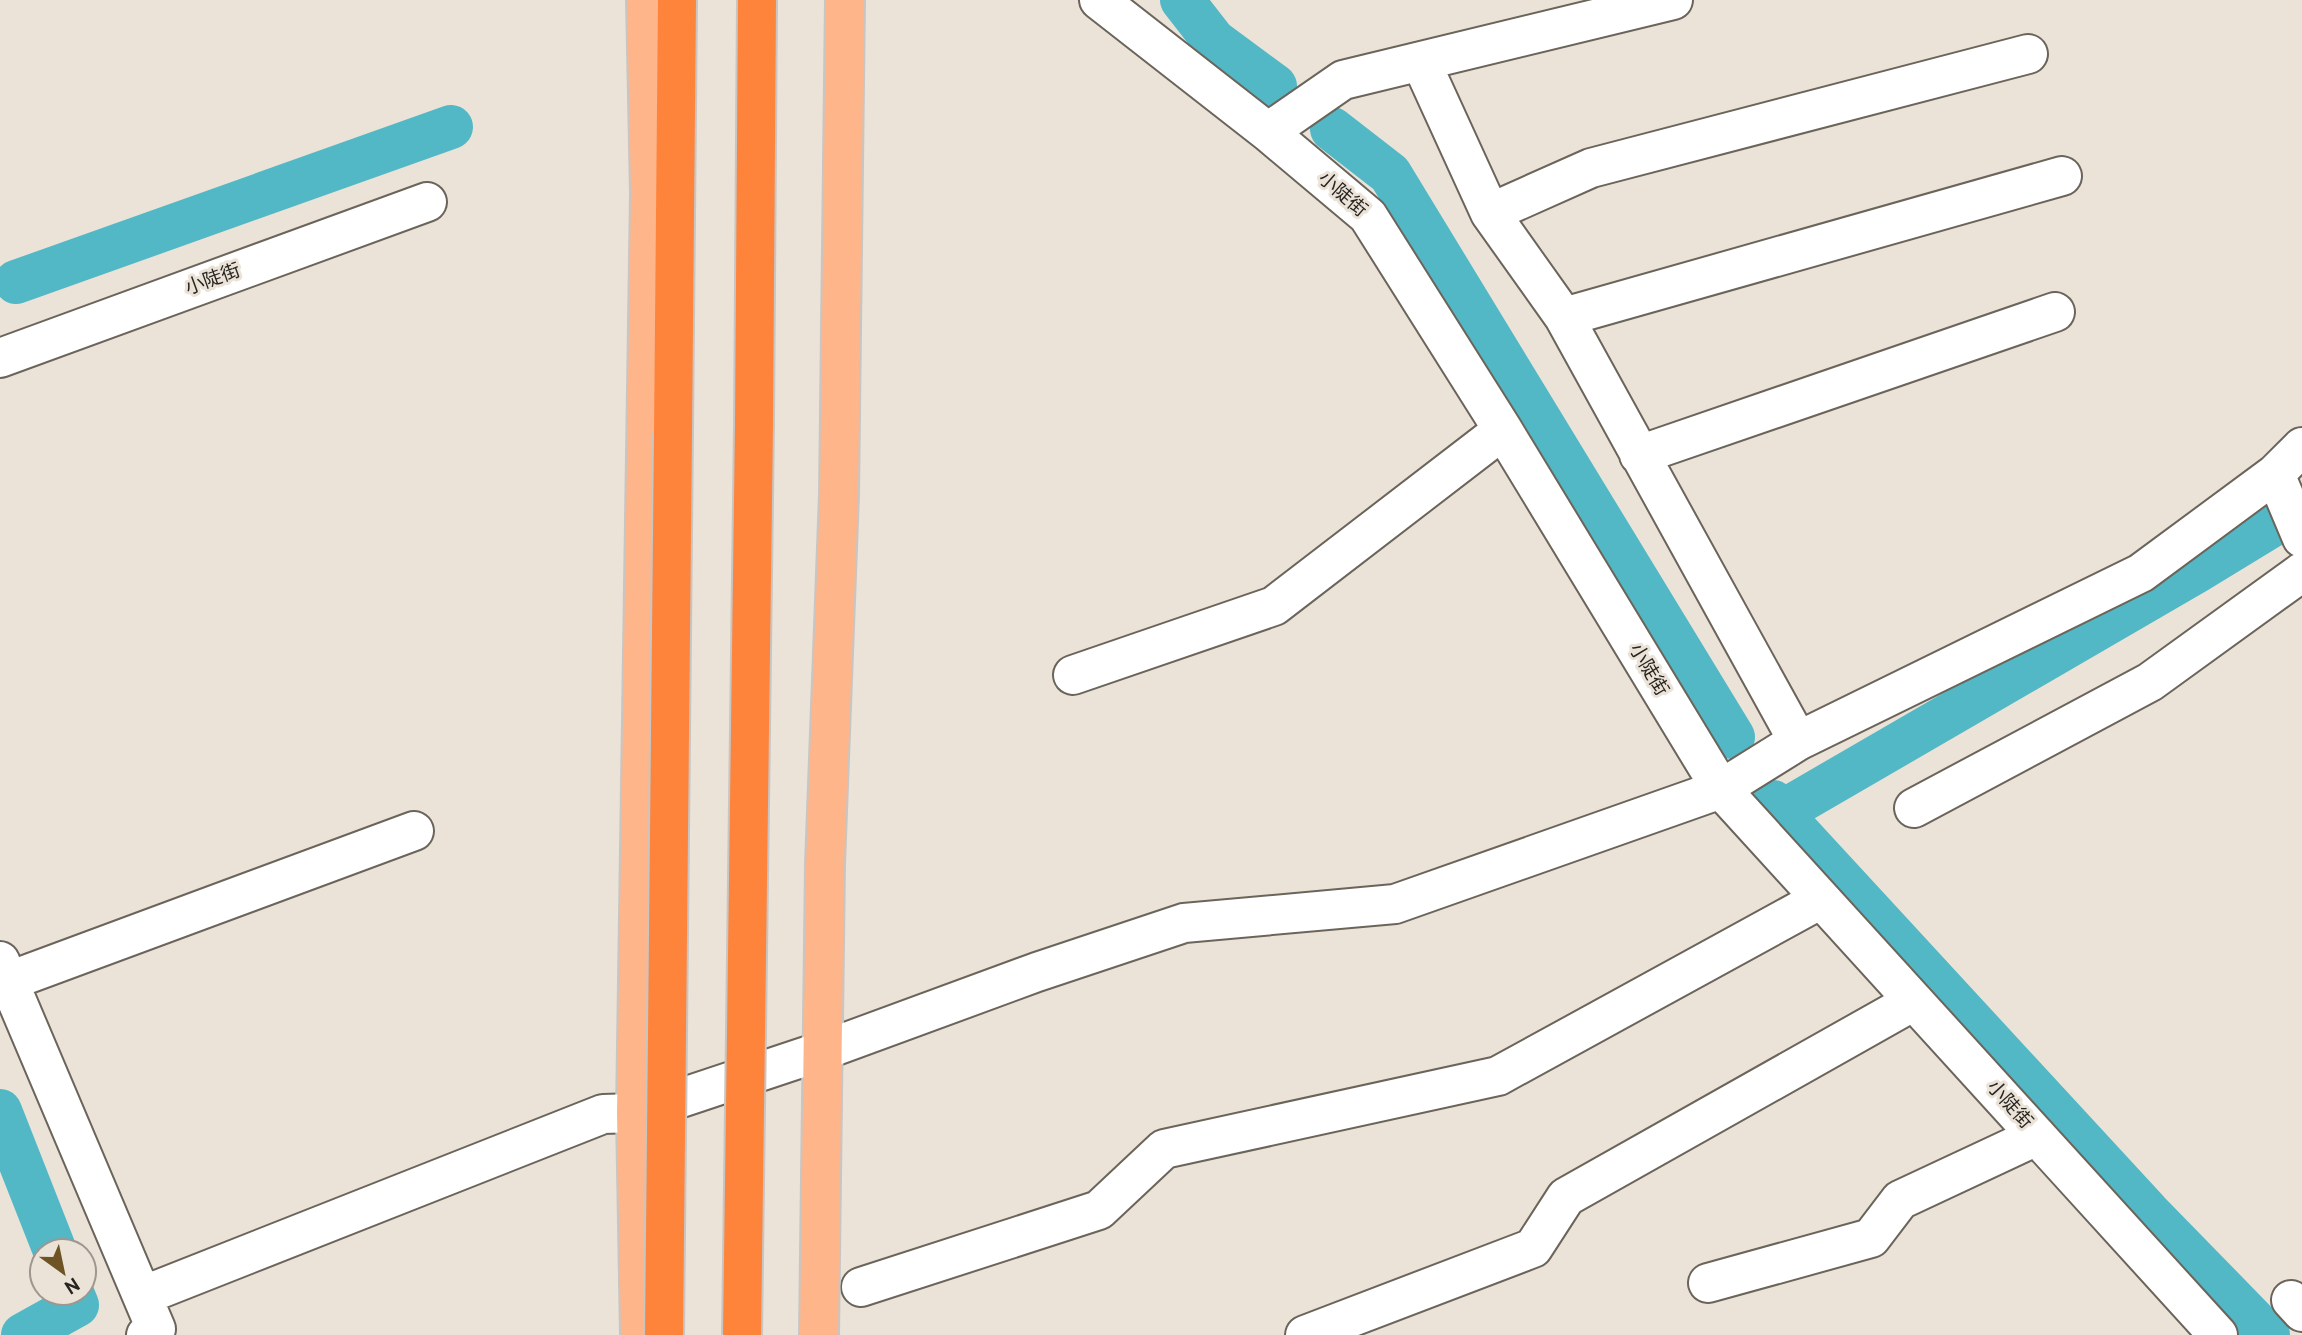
<svg xmlns="http://www.w3.org/2000/svg" width="2302" height="1335" font-family="Overpass,'Noto Sans SC',sans-serif">
  <style>
    .lines { fill: none; stroke-linecap: round; stroke-linejoin: round }
    .canal { stroke: #52b8c6; stroke-width: 44 }
    .minor-casing { stroke: #6b645a; stroke-width: 42 }
    .major-casing { stroke: #c7c6c5; stroke-width: 42 }
    .highway-casing { stroke: #c7c6c5; stroke-width: 42 }
    .minor { stroke: #fff; stroke-width: 38 }
    .major { stroke: #feb58a; stroke-width: 38 }
    .highway { stroke: #fe843c; stroke-width: 38 }
    .highway-bridge-casing { stroke: #c7c6c5; stroke-width: 42; stroke-linecap: butt }
    .highway-bridge { stroke: #fe843c; stroke-width: 38 }
    .labels { text-anchor: middle; dominant-baseline: central; stroke-width: 6; stroke-linejoin: round; paint-order: stroke }
    .street-label { font-size: 19px; fill: #282521; stroke: #ebe3d8 }
  </style>
  <rect width="100%" height="100%" fill="#ebe3d8"/>
  <g class="lines">
    <path class="canal" d="M1182,0l32,41 61,45
      M1332,129l58,45 343,563
      M16,282l435,-155
      M1773,802l7,11 368,399 120,123
      M1780,813l417,-242 105,-64
      M0,1111l55,140
      M23,1335l54,-30 -5,-12"/>
    <defs>
      <path id="minor" d="M1099,0l169,132 100,84 135,214 218,359 497,546
        M1421,62l69,151 74,104 234,424
        M1268,132l75,-52 330,-80
        M1490,213l101,-45 437,-114
        M1564,317l498,-141
        M0,358l427,-156
        M1639,455l416,-143
        M2275,474l27,64
        M1073,675l201,-69 229,-176
        M1914,808l236,-126 152,-110
        M0,961l156,368 -10,6
        M9,981l405,-150
        M1708,1283l163,-45 29,-38 137,-64
        M861,1287l238,-77 65,-61 334,-73 323,-177
        M142,1296l461,-182 33,-1 186,-62 215,-79 147,-49 211,-19 326,-115 77,-48 343,-168 134,-99 27,-27
        M2291,1300l11,12
        M1305,1335l228,-87 33,-51 348,-196"/>
      <path id="major" d="M640,1335l-4,-222 14,-920 -4,-193
        M819,1335l6,-471 14,-369 6,-495"/>
      <path id="highway" d="M754,424l3,-424
        M673,433l4,-433"/>
    </defs>
    <use href="#minor" class="minor-casing"/>
    <use href="#major" class="major-casing"/>
    <use href="#highway" class="highway-casing"/>
    <use href="#minor" class="minor"/>
    <use href="#major" class="major"/>
    <use href="#highway" class="highway"/>
    <defs>
      <path id="highway-bridge" d="M664,1335l9,-902
        M742,1335l12,-911"/>
    </defs>
    <use href="#highway-bridge" class="highway-bridge-casing"/>
    <use href="#highway-bridge" class="highway-bridge"/>
  </g>
  <g class="labels">
    <g class="street-label">
      <text transform="translate(1342 195) rotate(41)">小陡街</text>
      <text transform="translate(213 280) rotate(-20)">小陡街</text>
      <text transform="translate(1648 670) rotate(59)">小陡街</text>
      <text transform="translate(2009 1105) rotate(48)">小陡街</text>
    </g>
  </g>
  <g transform="translate(63 1272) rotate(147)"><circle r="33" fill="#ebe3d8" stroke="#9d978f" stroke-width="2"/>
  <path d="M0-5L12 26L0 18L-12 26Z" fill="#6e5325"/>
  <text y="-10" font-size="19" font-weight="bold" text-anchor="middle" fill="#282521">N</text>
  </g>
</svg>
